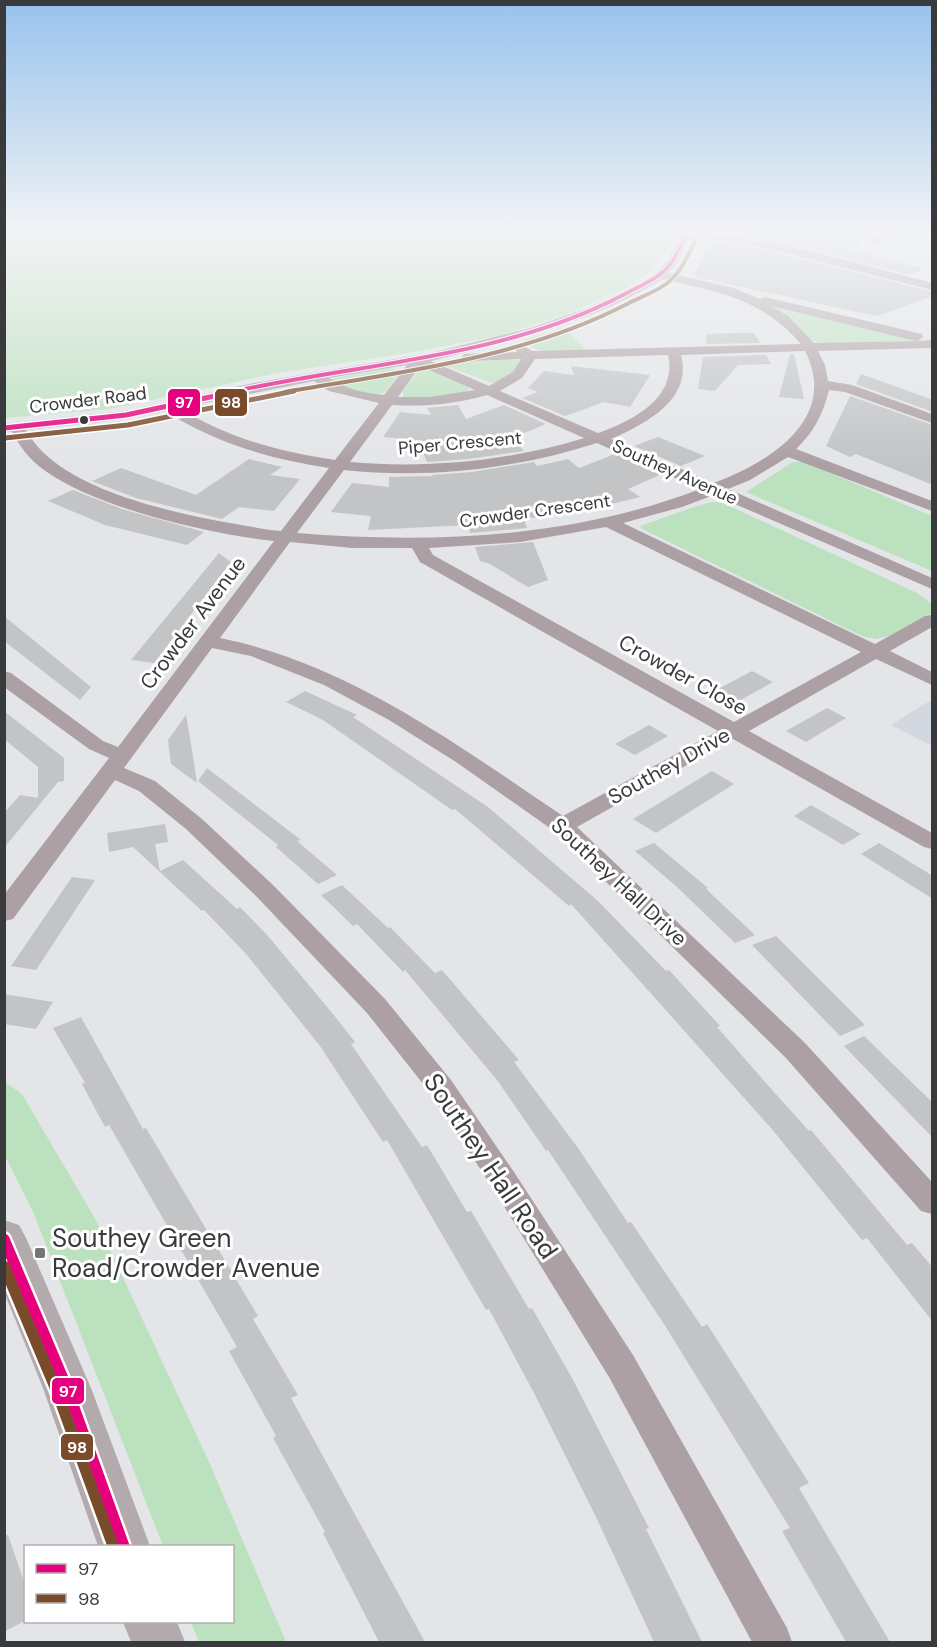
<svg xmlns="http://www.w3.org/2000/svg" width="937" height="1647" font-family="'DM Sans',sans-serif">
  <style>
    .built { fill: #d3d7df }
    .green { fill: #bce1be }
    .building { fill: #c3c4c6 }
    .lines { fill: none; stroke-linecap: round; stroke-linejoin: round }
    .street { fill: #ada0a4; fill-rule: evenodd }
    .secondary { fill: #b3aaad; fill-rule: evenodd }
    .bus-1-far2-casing { stroke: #fff; stroke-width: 6 }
    .bus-1-far1-casing { stroke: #fff; stroke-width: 8 }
    .bus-1-casing { stroke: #fff; stroke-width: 16 }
    .bus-2-far2-casing { stroke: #fff; stroke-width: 6 }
    .bus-2-far1-casing { stroke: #fff; stroke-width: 8 }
    .bus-2-casing { stroke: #fff; stroke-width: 16 }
    .bus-1-far2 { stroke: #e5007d; stroke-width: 4 }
    .bus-1-far1 { stroke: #e5007d; stroke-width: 5 }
    .bus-1 { stroke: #e5007d; stroke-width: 11 }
    .bus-2-far2 { stroke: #7a4b2a; stroke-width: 4 }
    .bus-2-far1 { stroke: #7a4b2a; stroke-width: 5 }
    .bus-2 { stroke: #7a4b2a; stroke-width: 11 }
    .bus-dot { fill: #393a3c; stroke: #fff; stroke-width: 2 }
    .poi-dot { fill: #747678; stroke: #fff; stroke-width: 2 }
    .labels { text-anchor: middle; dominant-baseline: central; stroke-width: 6; stroke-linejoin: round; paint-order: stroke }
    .far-street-label { font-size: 18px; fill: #393a3c; stroke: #fff }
    .street-label { font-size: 21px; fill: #393a3c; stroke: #fff }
    .near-street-label { font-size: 26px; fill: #393a3c; stroke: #fff }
    .near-poi-label { font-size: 26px; fill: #393a3c; stroke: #fff; text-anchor: start }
    .line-badge { stroke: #fff; stroke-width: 2 }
    .badge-label { font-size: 16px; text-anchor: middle; font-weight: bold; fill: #fff }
  </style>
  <rect width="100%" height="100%" fill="#e3e5e8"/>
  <path class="built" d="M932,700v46l-41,-21 22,-14z"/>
  <path class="green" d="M5,234h672l-8,16 -16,20 -27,18 -59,26 -66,21 -81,16 -147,23 -164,35 -104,9z
    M774,306l144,33 4,1 -101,4 -13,-6 -37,-31z
    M564,328l23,23c-23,0 -43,5 -63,-8v-3l5,-2z
    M458,359l61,1 2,3c-8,10 -15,17 -29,20l-51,-19z
    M390,368l11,2c-5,7 -11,19 -18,23 -16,9 -39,-7 -54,-14z
    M425,370l8,1 36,17 -2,4 -31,5h-33v-7l15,-19z
    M793,462h11l128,54v55l-186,-79z
    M713,502l10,1 194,90 15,11v9l-40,22 -16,4 -14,-3 -220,-107 -2,-3 60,-21z
    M5,1082l17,12 75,128 112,240 77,180h-87l-8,-20h41v-76h-69l-129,-332 -29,-58z"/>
  <path class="building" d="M722,234h137v13l-14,2 79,20 -14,6 -101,-27z
    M711,241l56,9 166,42v4l-56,20 -182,-39 4,-2 -5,-1z
    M733,333h21l6,10 -54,1 1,-10z
    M790,354h4l10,45 -25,-2z
    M766,355l5,9 -33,1 -23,26 -17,-2 5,-32z
    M571,366l79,9 -20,32 -26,-5 -39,14 -43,-18 16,-6 -10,-4 16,-17 30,4z
    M861,374l72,26v12l-77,-28z
    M850,396l83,29v60l-77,-31 -6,3 -24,-11z
    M458,405l8,14 38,-14 42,19 -34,14 12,13 -56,8 -41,3 -9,-22 -35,-3 17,-25 31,3 -4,-7z
    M658,437l47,19 -24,10 -47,-20z
    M615,454l47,20 -34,15 12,8 -71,17 -37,4 -10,-4 5,14 -57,5 -2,-8 -100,5 3,-14 -40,-4 21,-29 37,4v-10l44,-1 -1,-1 40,-3 62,-10 3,4 31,-7 11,9z
    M249,459l33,8 -12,8 30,4 -26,32 -35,-4 -17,12 -86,-21 -44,-17 29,-13 75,27z
    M73,490l49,19 82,23 -17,13 -82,-20 -57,-24z
    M533,542l15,38 -20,7 -38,-23 -10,-3 -5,-14z
    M219,553l12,9 -77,101 -23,-3z
    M4,616l87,71 -11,13 -76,-59z
    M752,671l21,11 -43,24 -21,-12z
    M305,691l52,24 -4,2 135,90 110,94 68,70 3,-1 51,56 -3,1 48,55 44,49 2,-1 96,115 5,-2 21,25v54l-66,-84 -5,2 -91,-112 -200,-224 -2,2 -114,-97 -3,1 -129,-90 -37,-18z
    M827,708l19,10 -40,24 -20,-11z
    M4,711l60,47v23l-6,1 -54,66v-35l16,-18 18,3v-31l-34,-28z
    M186,715l6,35 5,33 -26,-19 -3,-24z
    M649,725l19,11 -33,19 -20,-11z
    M207,768l94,72 -4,1 40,34 -19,9 -42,-37 2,-2 -80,-64z
    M712,771l22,13 -78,49 -23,-14z
    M811,805l50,29 -18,11 -49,-29z
    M165,824l3,18 -13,2 5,27 23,-11 54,49 3,-2 28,29 65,78 22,28 -4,2 71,103 5,-2 40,67 4,-1 58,98 3,-1 40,70 77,150 -3,1 56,113h-48l-58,-125 -61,-122 -46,-86 -3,1 -99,-170 -4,2 -63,-96 -73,-91 -43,-45 -2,1 -69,-64 -24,5 -2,-19z
    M654,843l54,45 -2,1 49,46 -20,8 -58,-56 -42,-36z
    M879,843l54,33v23l-72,-45z
    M72,877l23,3 -59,90 -25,-4z
    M342,885l46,43 2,-1 45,46 7,-3 77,90 -5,2 64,86 50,75 3,-1 71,105 5,-3 102,159 -10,5 91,154h-44l-64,-111 8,-3 -126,-204 -116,-174 -2,1 -49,-71 -92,-110 -2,2 -46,-48 -4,2 -32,-31z
    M776,936l89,89 -25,11 -88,-91z
    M4,994l49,8 -17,27 -32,-5z
    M81,1017l62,112 3,-1 112,188 -5,3 45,76 -7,3 134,244h-46l-56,-109 2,-1 -52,-94 3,-2 -47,-85 8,-4 -128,-222 -4,2 -23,-43 3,-1 -32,-55z
    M864,1036l69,67v35l-89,-92z
    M8,1535l18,52v33l-22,12v-96z"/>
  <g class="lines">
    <path class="street" d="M682,234c85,0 168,28 250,49v7l-165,-42 -75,-13 -14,27 -10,11 66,15 26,11 5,-2 157,37 1,3 -5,4 14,-1v8l-114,3 7,14 3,16 24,4 80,29v9l-87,-31 -16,-2c-6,24 -15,42 -33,59l136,52v10l-144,-54 -38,23 -22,9 204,89v11l-218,-94 -32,12 -59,16 252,121 50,-28 7,-1v12l-42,24 42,21v13l-56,-26 -127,72 183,102v16l-8,-2 -191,-108 -156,88 228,216 127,139v32l-11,-3 -136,-154 -231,-226 -98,-69 -67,-42 -65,-35 -73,-29 -39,-8 -88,120 31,13 47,38 71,66 112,114 66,81 63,92 119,183 154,273 5,14h-40l-143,-265 -115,-187 -63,-96 -64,-81 -110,-116 -71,-68 -47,-38 -24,-11 -102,139 -9,2v-26l105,-137 -20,-9 -85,-62v-16l7,2 92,68 15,6 156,-206c-65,-7 -178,-33 -230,-71 -14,-10 -24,-23 -32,-38h-8v-8l122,-13 128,-28 177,-30 99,-25 60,-21 47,-22 19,-12 11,-12zM662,279c56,13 99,19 139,65l-269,7 -11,-7 -6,4 2,4 -53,2 -2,3 2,3 5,1 52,-2 -8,13 -24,14 -58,-25c80,-20 161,-38 231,-82zM771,306l145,35 -102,2 -26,-27zM805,351c35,68 -37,112 -91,132l-103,-44c34,-15 82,-39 70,-84zM668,355c10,43 -36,66 -70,78l-98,-42 22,-13 13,-19zM407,365l-23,30c-20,-2 -38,-6 -55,-17zM420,366l55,24 -45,7h-32zM314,381l15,10 50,12 -44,57c-55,-8 -108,-22 -155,-52zM487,395l97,43c-74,23 -157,31 -234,24l42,-57c32,2 64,-1 95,-10zM165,411c50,32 105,48 164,57l-48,63 -11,-1c-70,-12 -208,-33 -244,-100l100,-11zM597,443l103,46c-127,49 -268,55 -403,44l47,-63c84,9 172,-1 253,-27zM606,527l255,125 -127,70 -301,-167 -4,-7 91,-6zM290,542l62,6h60l8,14 298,169 -155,85c-107,-72 -215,-152 -343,-178z
      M879,234h10v2l-12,7h-8v-4z"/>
    <path class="secondary" d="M4,1220l15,5 7,13 65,150 59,158h-52l-55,-158 -39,-96z
      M123,1622h54l8,20h-54z"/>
    <defs>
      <path id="bus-1-far2" d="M231,392c131,-29 272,-34 392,-97 12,-7 26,-12 36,-20 14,-9 20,-27 28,-41"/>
      <path id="bus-1-far1" d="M4,428l122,-13 112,-24"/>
      <path id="bus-1" d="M4,1239l63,149 57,158"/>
      <path id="bus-2-far2" d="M285,392c116,-20 239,-34 344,-89 12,-6 26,-11 37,-19 15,-11 22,-29 30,-45"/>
      <path id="bus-2-far1" d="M5,438l123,-13 166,-34"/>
      <path id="bus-2" d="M4,1266l53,126 56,154"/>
    </defs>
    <use href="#bus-1-far2" class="bus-1-far2-casing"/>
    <use href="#bus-1-far1" class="bus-1-far1-casing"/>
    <use href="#bus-1" class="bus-1-casing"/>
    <use href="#bus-2-far2" class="bus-2-far2-casing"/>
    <use href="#bus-2-far1" class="bus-2-far1-casing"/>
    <use href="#bus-2" class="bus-2-casing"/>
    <use href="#bus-1-far2" class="bus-1-far2"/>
    <use href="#bus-1-far1" class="bus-1-far1"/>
    <use href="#bus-1" class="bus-1"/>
    <use href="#bus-2-far2" class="bus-2-far2"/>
    <use href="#bus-2-far1" class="bus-2-far1"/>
    <use href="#bus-2" class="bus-2"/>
  </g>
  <linearGradient id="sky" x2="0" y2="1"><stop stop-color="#97c2ed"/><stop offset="0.5" stop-color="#f2f3f5"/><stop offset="1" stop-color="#f2f3f5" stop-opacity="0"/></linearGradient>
  <rect width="937" height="464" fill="url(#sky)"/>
  <circle class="bus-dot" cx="84" cy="420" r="5"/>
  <rect class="poi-dot" x="34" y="1247" width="12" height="12" rx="3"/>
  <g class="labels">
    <g class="far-street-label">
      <text transform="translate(88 400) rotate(-7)">Crowder Road</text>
      <text transform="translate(460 443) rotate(-5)">Piper Crescent</text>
      <text transform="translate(675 472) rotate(24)">Southey Avenue</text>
      <text transform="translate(535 511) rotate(-8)">Crowder Crescent</text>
    </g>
    <g class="street-label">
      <text transform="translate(193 623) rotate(-53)">Crowder Avenue</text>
      <text transform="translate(683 675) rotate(29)">Crowder Close</text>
      <text transform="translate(669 766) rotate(-29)">Southey Drive</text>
      <text transform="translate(619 882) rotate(43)">Southey Hall Drive</text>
    </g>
    <g class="near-street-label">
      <text transform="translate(491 1166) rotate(56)">Southey Hall Road</text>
    </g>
    <g class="near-poi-label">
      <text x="52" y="1238">Southey Green<tspan x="52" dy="30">Road/Crowder Avenue</tspan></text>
    </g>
  </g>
  <g class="line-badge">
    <rect x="167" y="388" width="34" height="29" rx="6" fill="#e5007d"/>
    <rect x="214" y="388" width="34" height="29" rx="6" fill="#7a4b2a"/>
    <rect x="51" y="1377" width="34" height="28" rx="6" fill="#e5007d"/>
    <rect x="60" y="1433" width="34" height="28" rx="6" fill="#7a4b2a"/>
  </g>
  <g class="badge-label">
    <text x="184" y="408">97</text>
    <text x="231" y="408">98</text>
    <text x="68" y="1397">97</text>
    <text x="77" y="1453">98</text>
  </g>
  <rect width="937" height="1647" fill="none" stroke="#393a3c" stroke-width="12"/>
  <rect x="24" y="1545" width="210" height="78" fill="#ffffff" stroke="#b0b0b1" stroke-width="1.5"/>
  <rect x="36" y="1564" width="30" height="9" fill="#e5007d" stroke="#b0b0b1" stroke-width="1.5"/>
  <text x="78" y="1575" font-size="18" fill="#393a3c">97</text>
  <rect x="36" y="1594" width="30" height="9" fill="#7a4b2a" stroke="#b0b0b1" stroke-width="1.5"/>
  <text x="78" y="1605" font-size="18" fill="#393a3c">98</text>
</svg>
